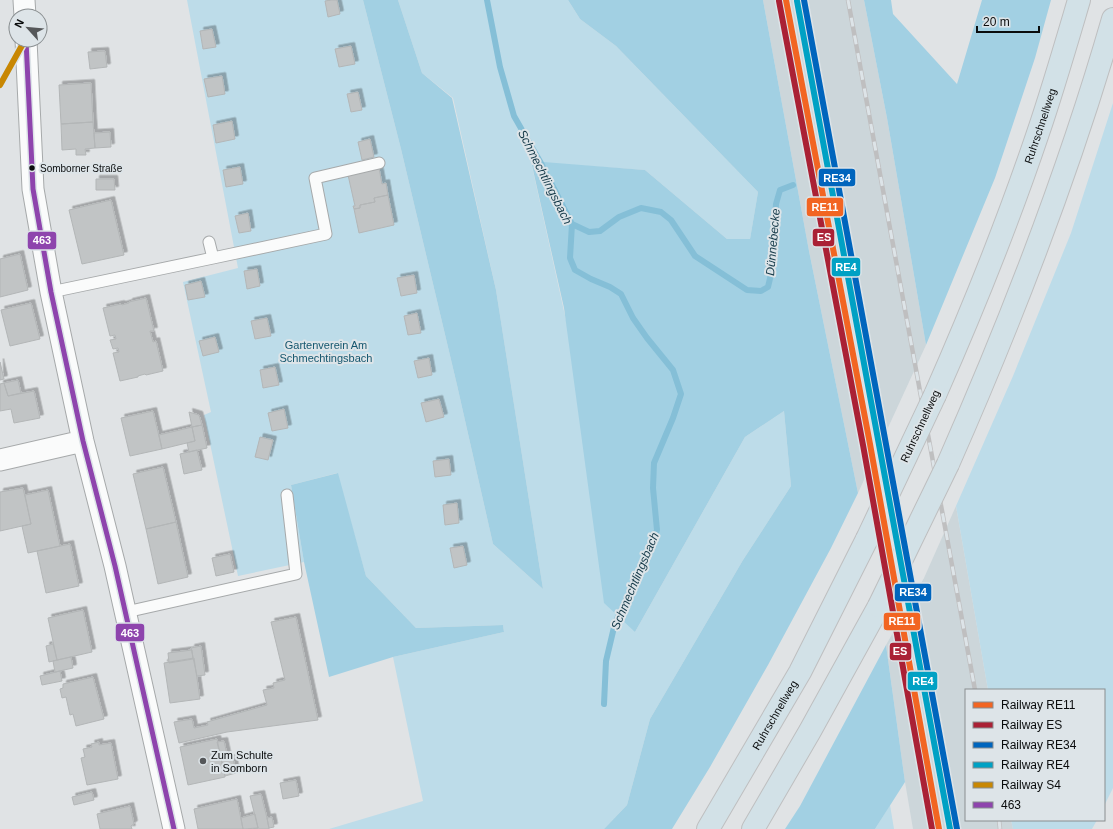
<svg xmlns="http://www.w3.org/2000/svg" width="1113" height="829" font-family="Arial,sans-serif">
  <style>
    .built { fill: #ccd6da }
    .green { fill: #bddce9 }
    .forest { fill: #a2d0e3 }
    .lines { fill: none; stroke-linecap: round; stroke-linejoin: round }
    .stream { stroke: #85bfd7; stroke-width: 6 }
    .building { fill: #c1c4c5; stroke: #b3b6b7; filter: url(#shadow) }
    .lane-casing { stroke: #a6a9aa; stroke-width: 13 }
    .street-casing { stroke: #a6a9aa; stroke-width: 23 }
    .highway-casing { stroke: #bebfc0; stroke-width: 24 }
    .lane { stroke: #fafbfb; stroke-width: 11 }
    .street { stroke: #fafbfb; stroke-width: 21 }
    .highway { stroke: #d2e1e7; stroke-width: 22 }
    .rail-casing { stroke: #bfbfc0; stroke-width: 4.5 }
    .rail { stroke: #dde4e8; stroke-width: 3; stroke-dasharray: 9; stroke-linecap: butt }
    .highway-bridge-casing { stroke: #bebfc0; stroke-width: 24; stroke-linecap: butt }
    .highway-bridge { stroke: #d2e1e7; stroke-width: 22 }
    .bus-1-casing { stroke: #dde4e8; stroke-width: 8 }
    .bus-1 { stroke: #8e44ad; stroke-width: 5 }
    .rail-1-casing { stroke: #dde4e8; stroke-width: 9 }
    .rail-2-casing { stroke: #dde4e8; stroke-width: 9 }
    .rail-3-casing { stroke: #dde4e8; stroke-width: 9 }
    .rail-4-casing { stroke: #dde4e8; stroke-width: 9 }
    .rail-5-casing { stroke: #dde4e8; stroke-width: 9 }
    .rail-1 { stroke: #f26522; stroke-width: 6 }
    .rail-2 { stroke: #aa2135; stroke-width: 6 }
    .rail-3 { stroke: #0065bd; stroke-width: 6 }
    .rail-4 { stroke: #00a1c4; stroke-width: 6 }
    .rail-5 { stroke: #c88703; stroke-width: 6 }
    .bus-dot { fill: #0a0c0d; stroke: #dde4e8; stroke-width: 1.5 }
    .poi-dot { fill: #555759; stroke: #dde4e8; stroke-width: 1.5 }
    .labels { text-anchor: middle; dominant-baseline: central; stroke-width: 4; stroke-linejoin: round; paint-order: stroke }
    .bus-label { font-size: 10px; fill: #0a0c0d; stroke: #dde4e8; text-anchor: start }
    .street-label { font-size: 11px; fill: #0a0c0d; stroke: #dde4e8 }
    .park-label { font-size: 11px; fill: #14566e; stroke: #dde4e8 }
    .poi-label { font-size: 11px; fill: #0a0c0d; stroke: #dde4e8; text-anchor: start }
    .water-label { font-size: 12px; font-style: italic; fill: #153a49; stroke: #dde4e8 }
    .line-badge { stroke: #dde4e8; stroke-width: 1.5 }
    .badge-label { font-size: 11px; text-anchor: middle; font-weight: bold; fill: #fff }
  </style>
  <defs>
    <filter id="shadow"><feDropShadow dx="3.5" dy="-3.5" stdDeviation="0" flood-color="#0004"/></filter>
  </defs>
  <rect width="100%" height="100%" fill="#e0e3e5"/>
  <path class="built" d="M763,0h101l23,118 39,227 -68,148 -49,-242z
    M956,506l32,184h-22v130h45l2,9h-100l-8,-47 -19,-137 38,-67z"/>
  <path class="green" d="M187,0h176l38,149 56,236 36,159 50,45 -47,-299 -43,-192 -31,-25 -24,-73h170l12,19 36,27 142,146 -8,47h-23l-82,-69 -114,-8 104,470 110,-195 39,-26 7,75 -48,74 -93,159 -23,86 -23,24h-275l94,-28 -30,-144 111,-25 -1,-7 -87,3 -50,-52 -29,-103 -46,12 13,77 -66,14 -34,-161 7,-3 -28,-130 55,-14z
    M1113,103v685l-9,18v-116h-116l-32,-184 57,-130 58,-143z
    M890,805l4,24h-19z
    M1011,820h86l-5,9h-79z"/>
  <path class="forest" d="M363,0h35l24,73 30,25 44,192 47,299 -50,-45 -36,-159 -56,-236z
    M568,0h195l46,251 49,242 -27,55 -63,117 -58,102 -38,62h-68l23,-24 23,-86 93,-159 48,-74 -7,-75 -39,26 -110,195 -31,-29 -40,-295 -33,-147 114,9 82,69h23l8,-47 -142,-146 -36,-27z
    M864,0h27l2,14 64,70 25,-84h69l-16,58 -40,120 -69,167 -39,-227z
    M338,473l28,103 50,52 87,-3 1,7 -111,25 -64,20 -25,-115 -13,-77z
    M886,645l19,137 -30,47h-90l15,-23z"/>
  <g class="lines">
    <path class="stream" d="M487,0l13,67 14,49 28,49 30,59 -2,34 5,12 16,9 19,8 11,7 12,24 14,20 26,32 8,24 -8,24 -19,45 -1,25 4,42 -7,20 -35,73 -9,38 -2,43
      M572,224l17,8 11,-1 19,-14 22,-9 20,4 10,8 24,36 52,34 14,1 7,-4 4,-17 4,-66 4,-14 13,-5"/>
  </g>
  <path class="building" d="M331,0h6l3,14 -12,3 -3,-16z
    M212,29l4,18 -13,2 -3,-18z
    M351,46l4,18 -16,3 -4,-18z
    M105,51l2,16 -17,2 -2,-17z
    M222,76l3,18 -17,3 -4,-18z
    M91,83l2,39 -32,2 -2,-39z
    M358,92l4,18 -11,2 -4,-18z
    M232,121l3,18 -19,4 -3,-18z
    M93,122l2,26 -10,1 1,6h-10v-6l-14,1 -1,-26z
    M110,132l1,15 -16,1 -1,-15z
    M370,139l4,18 -12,3 -4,-18z
    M240,167l3,17 -17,3 -3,-17z
    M379,168l3,16 4,-1 2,12 -14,3 1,4 -15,3v3l-6,1 -1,-3h2l-7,-31z
    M96,179h18l1,11h-19z
    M388,195l6,30 -35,8 -5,-24 6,-1v-3l15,-3 -1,-4z
    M111,200l13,55 -42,9 -13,-54z
    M248,213l3,18 -12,2 -4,-17z
    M20,254l8,36 -28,7v-38z
    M257,269l3,17 -13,3 -3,-18z
    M414,275l3,18 -16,3 -4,-18z
    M201,281l4,16 -17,3 -3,-15z
    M146,298l8,33h-4l3,11 3,-1 7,30 -17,4 -1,-1 -7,2v1l-18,4 -7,-28 6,-1 -1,-4 -5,1 -3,-9 6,-1 -1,-4 -5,1 -7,-28 18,-4 1,1 7,-2v-1z
    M31,303l9,36 -30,7 -9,-36z
    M417,313l4,20 -13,2 -4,-19z
    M267,318l4,18 -16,3 -4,-18z
    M215,337l4,15 -16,4 -4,-15z
    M429,358l3,17 -14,3 -4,-17z
    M0,362l4,17 -4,1z
    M275,367l4,18 -16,3 -3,-18z
    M18,380l3,13 -13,3 -4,-13z
    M4,383l4,13 26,-5 6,27 -26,5 -3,-14 -11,2v-27z
    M439,399l5,18 -18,5 -5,-19z
    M284,409l4,19 -16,3 -4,-18z
    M153,411l9,38 -32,7 -9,-38z
    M189,412l10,3 3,10 -10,2z
    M202,425l5,23 -18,4 -2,-9 8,-2 -3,-14z
    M192,427l3,14 -33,8 -3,-14z
    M260,437l13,3 -5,20 -13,-3z
    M197,450l5,20 -18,4 -4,-20z
    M449,459l2,16 -16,2 -2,-16z
    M163,467l13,55 -30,7 -13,-55z
    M23,488l8,36 -31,7v-39z
    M48,490l12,56 -32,7 -6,-27 9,-2 -6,-29z
    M457,503l2,20 -14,2 -2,-20z
    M176,522l12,55 -30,7 -12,-55z
    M70,544l9,42 -33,7 -9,-42z
    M463,546l4,19 -13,3 -4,-20z
    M230,554l4,18 -18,4 -4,-18z
    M83,610l9,42 -35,8 -9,-42z
    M296,617l22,103 -91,12 -48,11 -5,-21 18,-3 2,9 14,-3 -1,-3 60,-17 -4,-15 11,-2 -1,-5 12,-3 -14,-58z
    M53,644l4,16 -8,2 -3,-16z
    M201,646l4,29 -8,1 -6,-28z
    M192,650l1,9 -24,4 -1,-10z
    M71,657l2,11 -18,4 -2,-11z
    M194,658l6,41 -30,4 -6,-40z
    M60,671l2,10 -20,4 -2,-9z
    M93,677l11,42 -28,7 -3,-12 -3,1 -4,-18 -4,1 -2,-9 3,-1v-4z
    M217,739l8,38 -37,8 -8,-38z
    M224,741l4,18 5,-1 3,15 -11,3 -8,-34z
    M99,742v3l12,-2 7,36 -31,6 -6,-27 4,-1 -2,-8 9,-2 -1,-3z
    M296,780l3,16 -16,3 -3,-16z
    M92,792l2,8 -20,5 -2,-8z
    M261,794l6,24 2,11h-16l5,-1 -8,-32z
    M237,799l6,30h-45l-4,-20z
    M130,806l4,18 -3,2 1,3h-32l-3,-15z
    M255,814l3,14 -15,1 -2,-11z
    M272,817l2,10 -5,1 -2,-10z"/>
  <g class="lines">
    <defs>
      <path id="lane" d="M213,258l113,-24 -11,-56 64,-15
        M51,292l162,-34 -4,-16
        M126,612l170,-38 -9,-79"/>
      <path id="street" d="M24,0l1,16
        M26,40l7,149 18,103 32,149 32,125 59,263
        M0,460l83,-19"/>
      <g id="highway">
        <path id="s1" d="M935,395c38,-86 73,-173 103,-262 15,-44 28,-89 41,-133"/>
        <path d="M948,464c64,-145 121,-292 165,-445"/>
        <path id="s2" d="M708,829l92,-157 67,-133"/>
        <path d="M753,829l57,-98 69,-125"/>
      </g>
    </defs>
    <use href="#lane" class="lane-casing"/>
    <use href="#street" class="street-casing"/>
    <use href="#highway" class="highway-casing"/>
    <use href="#lane" class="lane"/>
    <use href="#street" class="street"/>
    <use href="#highway" class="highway"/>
    <defs>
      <path id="rail" d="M848,0l127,690
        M999,820l1,9"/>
    </defs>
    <use href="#rail" class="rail-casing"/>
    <use href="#rail" class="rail"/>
    <defs>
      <path id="highway-bridge" d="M867,539l68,-144
        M879,606l69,-142"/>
    </defs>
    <use href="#highway-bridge" class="highway-bridge-casing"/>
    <use href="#highway-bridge" class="highway-bridge"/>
    <defs>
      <path id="bus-1" d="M26,40l7,149 18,103 32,149 32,125 59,263"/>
    </defs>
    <use href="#bus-1" class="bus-1-casing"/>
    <use href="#bus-1" class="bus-1"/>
    <defs>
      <path id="rail-1" d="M786,0l84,444 69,385"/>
      <path id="rail-2" d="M779,1l84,444 69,384"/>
      <path id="rail-3" d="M804,0l153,829"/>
      <path id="rail-4" d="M797,1l153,828"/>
      <path id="rail-5" d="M0,85l25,-45"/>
    </defs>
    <use href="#rail-1" class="rail-1-casing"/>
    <use href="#rail-2" class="rail-2-casing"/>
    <use href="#rail-3" class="rail-3-casing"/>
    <use href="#rail-4" class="rail-4-casing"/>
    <use href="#rail-5" class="rail-5-casing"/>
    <use href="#rail-1" class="rail-1"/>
    <use href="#rail-2" class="rail-2"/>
    <use href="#rail-3" class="rail-3"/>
    <use href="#rail-4" class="rail-4"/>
    <use href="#rail-5" class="rail-5"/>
  </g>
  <circle class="bus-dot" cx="32" cy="168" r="3.5"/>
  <circle class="poi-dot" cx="203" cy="761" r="4"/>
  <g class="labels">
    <g class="bus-label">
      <text x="40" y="168">Somborner Straße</text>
    </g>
    <g class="street-label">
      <text stroke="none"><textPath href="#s1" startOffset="289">Ruhrschnellweg</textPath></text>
      <text transform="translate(920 426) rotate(-65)">Ruhrschnellweg</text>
      <text stroke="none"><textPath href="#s2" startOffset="132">Ruhrschnellweg</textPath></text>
    </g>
    <g class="park-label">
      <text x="326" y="345">Gartenverein Am<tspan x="326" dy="13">Schmechtingsbach</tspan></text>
    </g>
    <g class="poi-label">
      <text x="211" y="755">Zum Schulte<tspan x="211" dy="13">in Somborn</tspan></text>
    </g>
    <g class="water-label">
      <text transform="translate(545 177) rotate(63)">Schmechtlingsbach</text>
      <text transform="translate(773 242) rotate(-85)">Dünnebecke</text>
      <text transform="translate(635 581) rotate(-67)">Schmechtlingsbach</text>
    </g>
  </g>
  <g class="line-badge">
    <rect x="818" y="168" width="38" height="19" rx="4" fill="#0065bd"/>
    <rect x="806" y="197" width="38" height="20" rx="4" fill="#f26522"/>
    <rect x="812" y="228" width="23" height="19" rx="4" fill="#aa2135"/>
    <rect x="27" y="231" width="30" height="19" rx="4" fill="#8e44ad"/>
    <rect x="831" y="257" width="30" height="20" rx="4" fill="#00a1c4"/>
    <rect x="894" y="583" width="38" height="19" rx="4" fill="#0065bd"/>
    <rect x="883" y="612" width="38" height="19" rx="4" fill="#f26522"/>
    <rect x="115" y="623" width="30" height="19" rx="4" fill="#8e44ad"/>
    <rect x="889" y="642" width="23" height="19" rx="4" fill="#aa2135"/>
    <rect x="907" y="671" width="31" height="20" rx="4" fill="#00a1c4"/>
  </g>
  <g class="badge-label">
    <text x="837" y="182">RE34</text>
    <text x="825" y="211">RE11</text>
    <text x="824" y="241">ES</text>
    <text x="42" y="244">463</text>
    <text x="846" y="271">RE4</text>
    <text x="913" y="596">RE34</text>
    <text x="902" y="625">RE11</text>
    <text x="130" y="637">463</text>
    <text x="900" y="655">ES</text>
    <text x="923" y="685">RE4</text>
  </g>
  <rect x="965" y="689" width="140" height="132" fill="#dde4e8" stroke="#898e90"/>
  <rect x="973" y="702" width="20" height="6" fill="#f26522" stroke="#898e90"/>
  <text x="1001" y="709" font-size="12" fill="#0a0c0d">Railway RE11</text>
  <rect x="973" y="722" width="20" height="6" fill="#aa2135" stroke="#898e90"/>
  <text x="1001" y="729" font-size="12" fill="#0a0c0d">Railway ES</text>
  <rect x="973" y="742" width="20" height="6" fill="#0065bd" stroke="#898e90"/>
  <text x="1001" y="749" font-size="12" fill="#0a0c0d">Railway RE34</text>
  <rect x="973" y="762" width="20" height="6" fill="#00a1c4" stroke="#898e90"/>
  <text x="1001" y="769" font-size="12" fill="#0a0c0d">Railway RE4</text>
  <rect x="973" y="782" width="20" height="6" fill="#c88703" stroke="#898e90"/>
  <text x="1001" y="789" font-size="12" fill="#0a0c0d">Railway S4</text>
  <rect x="973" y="802" width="20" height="6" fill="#8e44ad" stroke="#898e90"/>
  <text x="1001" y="809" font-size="12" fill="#0a0c0d">463</text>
  <g transform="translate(28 28) rotate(297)"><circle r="19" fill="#dde4e8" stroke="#898e90"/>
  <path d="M0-3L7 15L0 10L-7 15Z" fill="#555759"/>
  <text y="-6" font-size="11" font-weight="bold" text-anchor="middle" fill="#0a0c0d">N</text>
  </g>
  <path d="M977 26v6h62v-6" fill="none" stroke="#0a0c0d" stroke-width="2"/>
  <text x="983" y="26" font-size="12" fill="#0a0c0d" stroke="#dde4e8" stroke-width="3" paint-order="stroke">20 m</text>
</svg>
